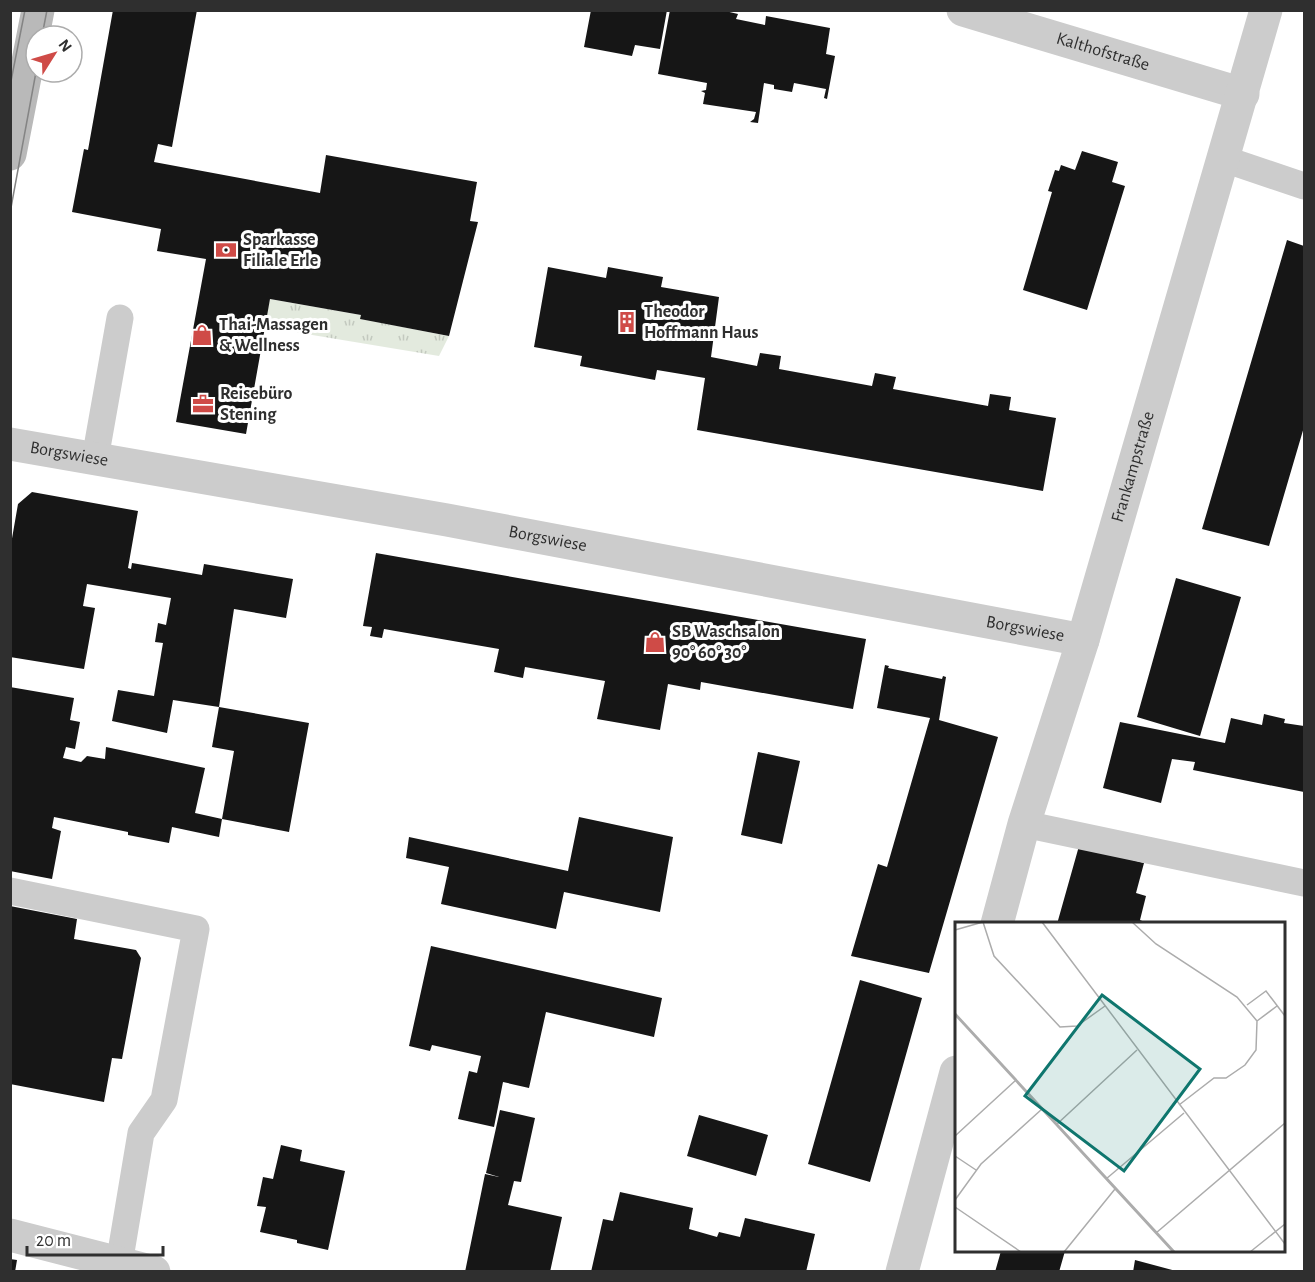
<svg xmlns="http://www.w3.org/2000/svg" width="1315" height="1282" font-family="'Alegreya Sans',sans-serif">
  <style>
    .grass { fill: url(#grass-tufts) }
    .building { fill: #161616 }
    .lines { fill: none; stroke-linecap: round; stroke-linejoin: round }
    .service { stroke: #ccc; stroke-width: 27 }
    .minor { stroke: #ccc; stroke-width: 33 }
    .tertiary { stroke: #ccc; stroke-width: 33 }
    .secondary { stroke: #b9b9b9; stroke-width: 33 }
    .tram { stroke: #848484; stroke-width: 1.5 }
    .labels { text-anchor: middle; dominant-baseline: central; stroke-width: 6; stroke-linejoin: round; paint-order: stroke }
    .street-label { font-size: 18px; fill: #2f2f2f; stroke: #fff }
    .poi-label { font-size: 18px; font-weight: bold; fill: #2f2f2f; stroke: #fff; text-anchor: start }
    .inset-road { fill: none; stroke: #acacac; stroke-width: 1.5 }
    .view { fill: #0f766e; fill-opacity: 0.15; stroke: #0f766e; stroke-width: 3 }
    .inset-edge { fill: none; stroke: #2f2f2f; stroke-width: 3 }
  </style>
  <defs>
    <pattern id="grass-tufts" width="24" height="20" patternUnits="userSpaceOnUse" patternTransform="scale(1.5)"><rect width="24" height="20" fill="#e3eade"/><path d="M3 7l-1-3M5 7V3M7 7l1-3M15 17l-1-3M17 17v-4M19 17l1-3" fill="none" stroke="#c3c9bf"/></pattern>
  </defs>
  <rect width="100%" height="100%" fill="#fff"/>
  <path class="grass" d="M270,299l91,16v4l88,17 -10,20 -175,-29z"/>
  <path class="building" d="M113,10h84l-25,137 -14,-3 -4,18 166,31 6,-38 151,27 -7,39 8,1 -29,114 -89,-17 1,-4 -91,-16 -24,135 -70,-12 30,-163 -49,-8 4,-22 -89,-17 12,-63 4,1z
    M591,10h76l-7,39 -25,-4 -3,11 -48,-9z
    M670,10h51l17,4 -2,5 29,6 1,-9 64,12 -4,26 9,2 -8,43 -3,-1 2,-9 -32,-6 -2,9 -18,-3v-4l-10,-2 -6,40 -8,-1 4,-3 2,-7 -53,-8 2,-11 -4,-2 5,-1 1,-7 -49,-9z
    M1082,151l36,11 -6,20 13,4 -38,124 -64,-20 29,-98 -4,-1 7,-21 4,1 2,-6 14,5z
    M1287,240l17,6v181l-35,119 -67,-17z
    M548,267l58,11 2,-11 55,10 -2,10 58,10 -8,60 46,9 3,-13 21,3 -2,13 93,17 3,-13 21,4 -3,12 95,17 2,-12 21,3 -2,13 47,8 -13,73 -346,-61 8,-52 -48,-8 -2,10 -75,-14 2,-10 -48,-9z
    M32,492l106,19 -10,57 3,1 1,-6 70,12 2,-11 89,15 -7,39 -52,-9 -15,98 90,16 -20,109 -67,-13 12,-68 -22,-4 7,-40 -46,-7 -6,33 -55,-12 6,-31 36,6 9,-53 -8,-1 3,-19 8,2 5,-27 -84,-14 -4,22 12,2 -11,61 -74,-12v-107l8,-46z
    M376,553l490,86 -13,70 -152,-27 -1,8 -32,-6 -8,46 -63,-11 8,-38 -80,-14 -2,11 -29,-6 5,-23 -115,-20 -2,9 -12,-2 2,-9 -9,-1z
    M1176,578l65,19 -41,139 -63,-19z
    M885,665l4,1 -1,2 54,11 1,-3 3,1 -7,43 59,17 -69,236 -78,-17 27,-92 9,3 43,-149 -53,-10z
    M10,687l64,11 -4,22 10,2 -5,27 -9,-2 -3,11 18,4 6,-6 18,3 1,-12 99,21 -10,45 27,6 -3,18 -47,-10 -3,16 -41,-8v-3l-74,-15 -2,11 9,3 -9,48 -42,-8z
    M1264,714l21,5 -1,4 20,3v66l-111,-22 2,-8 -23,-3 -11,44 -58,-15 17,-66 105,21 6,-25 31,7z
    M758,752l42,9 -18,83 -41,-9z
    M579,817l94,20 -13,75 -96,-20 -8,37 -115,-25 8,-37 -43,-9 3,-21 159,34z
    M1079,846l65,17 -8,30 10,3 -6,24 9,4h-92z
    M10,906l67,13 -3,20 62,11 5,8 -19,101 -10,-1 -8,44 -94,-18z
    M431,946l231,52 -8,39 -108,-25 -17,76 -26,-6 -9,45 -36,-8 11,-48 8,2 4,-17 -49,-11 -2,6 -21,-5z
    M860,980l62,18 -52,184 -62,-18z
    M500,1110l35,8 -14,64 -7,-1 -6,24 54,12 -12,55h-85l20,-98 14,3 -13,-4z
    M699,1115l69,20 -12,41 -69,-20z
    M281,1145l21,5 -2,11 45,10 -17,79 -31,-7v-3l-37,-8 6,-25 -9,-1 6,-29 10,2z
    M620,1192l73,16 -4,21 28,8 2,-5 21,5 5,-19 70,16 -9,38h-215l12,-53 10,2z
    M1001,1251h64l-6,21h-64z
    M10,1259l7,1 -2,12h-5z
    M1135,1260l41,11v1h-43z"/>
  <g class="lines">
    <path class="service" d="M1224,159l80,27
      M95,459l25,-141
      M1024,824l280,59
      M10,891l186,38 -32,171 -23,33 -22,131"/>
    <g class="minor">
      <path id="s1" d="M963,10l280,84"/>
      <path id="s2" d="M10,444l437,76 636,120"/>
      <path d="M10,1235l144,37"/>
    </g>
    <g class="tertiary">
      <path id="s3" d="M997,924l27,-100 59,-184 183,-630"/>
      <path d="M902,1272l54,-200"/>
    </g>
    <path class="secondary" d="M10,154l28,-144"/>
    <path class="tram" d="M42,36l5,-26
      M10,86l15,-76
      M10,213l26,-141"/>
  </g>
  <defs>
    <symbol id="bank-bare" viewBox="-9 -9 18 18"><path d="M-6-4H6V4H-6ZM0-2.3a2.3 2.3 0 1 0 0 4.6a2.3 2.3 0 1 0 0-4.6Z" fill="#cf4b47" stroke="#fff" stroke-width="2.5" paint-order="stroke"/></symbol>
    <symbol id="building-bare" viewBox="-9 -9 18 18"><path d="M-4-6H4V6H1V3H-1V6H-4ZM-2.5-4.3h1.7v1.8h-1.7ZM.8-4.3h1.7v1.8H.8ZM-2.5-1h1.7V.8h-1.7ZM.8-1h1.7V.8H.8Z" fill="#cf4b47" stroke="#fff" stroke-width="2.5" paint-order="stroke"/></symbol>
    <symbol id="shop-bare" viewBox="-9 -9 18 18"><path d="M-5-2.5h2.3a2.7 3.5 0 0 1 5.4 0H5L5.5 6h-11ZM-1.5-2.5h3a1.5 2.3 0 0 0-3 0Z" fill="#cf4b47" stroke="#fff" stroke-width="2.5" paint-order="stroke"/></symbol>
    <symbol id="office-bare" viewBox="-9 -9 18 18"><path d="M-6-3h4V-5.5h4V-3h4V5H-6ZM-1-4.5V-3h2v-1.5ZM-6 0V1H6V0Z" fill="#cf4b47" stroke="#fff" stroke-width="2.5" paint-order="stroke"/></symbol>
  </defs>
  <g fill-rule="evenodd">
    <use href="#bank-bare" x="211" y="235" width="30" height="30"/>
    <use href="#building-bare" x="612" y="307" width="30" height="30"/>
    <use href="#shop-bare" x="187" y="320" width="30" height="30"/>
    <use href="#office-bare" x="188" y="389" width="30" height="30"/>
    <use href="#shop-bare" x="640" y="627" width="30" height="30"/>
  </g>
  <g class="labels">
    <g class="street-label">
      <text stroke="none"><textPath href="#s1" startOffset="146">Kalthofstraße</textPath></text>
      <text stroke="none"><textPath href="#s2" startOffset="60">Borgswiese</textPath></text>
      <text stroke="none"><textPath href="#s3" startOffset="477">Frankampstraße</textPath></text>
      <text stroke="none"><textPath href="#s2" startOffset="546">Borgswiese</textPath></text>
      <text stroke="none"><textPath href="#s2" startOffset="1032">Borgswiese</textPath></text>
    </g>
    <g class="poi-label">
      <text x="243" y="240">Sparkasse<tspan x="243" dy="21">Filiale Erle</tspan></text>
      <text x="644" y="312">Theodor<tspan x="644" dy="21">Hoffmann Haus</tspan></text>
      <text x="219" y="325">Thai-Massagen<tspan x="219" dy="21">&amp; Wellness</tspan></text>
      <text x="220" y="394">Reisebüro<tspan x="220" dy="21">Stening</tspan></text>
      <text x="672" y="632">SB Waschsalon<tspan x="672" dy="21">90° 60° 30°</tspan></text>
    </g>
  </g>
  <g transform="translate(955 922)">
    <rect width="330" height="330" fill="#fff"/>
    <path class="inset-road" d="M28,0l11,34 66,71 17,-1 28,-20M87,0l243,322M177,0l24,22 81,53 20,24 -1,29 -11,15 -19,13h-12l-35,27M0,8l28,-8M292,83l19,-14 19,25M0,91l220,239M0,93l218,237M302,99l20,-15M101,203l81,-75M0,214l61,-56M0,234l21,14M151,257l78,-66M0,278l26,-36 61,-55M0,285l66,45M201,311l129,-110M109,330l51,-63M295,330l35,-28"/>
    <path class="view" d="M147,73l98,74 -76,102 -99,-75z"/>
    <rect width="330" height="330" class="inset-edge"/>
  </g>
  <rect width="1315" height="1282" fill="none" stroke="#2f2f2f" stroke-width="24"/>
  <g transform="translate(54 54) rotate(53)"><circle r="28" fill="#ffffff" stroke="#acacac" stroke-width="1.5"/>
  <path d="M0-4.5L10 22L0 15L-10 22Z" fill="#cf4b47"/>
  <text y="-9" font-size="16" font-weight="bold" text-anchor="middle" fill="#2f2f2f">N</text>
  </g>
  <path d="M27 1246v9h136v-9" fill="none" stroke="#2f2f2f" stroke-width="3"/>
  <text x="36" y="1246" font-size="18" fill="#2f2f2f" stroke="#ffffff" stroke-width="4.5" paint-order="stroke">20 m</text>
</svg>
